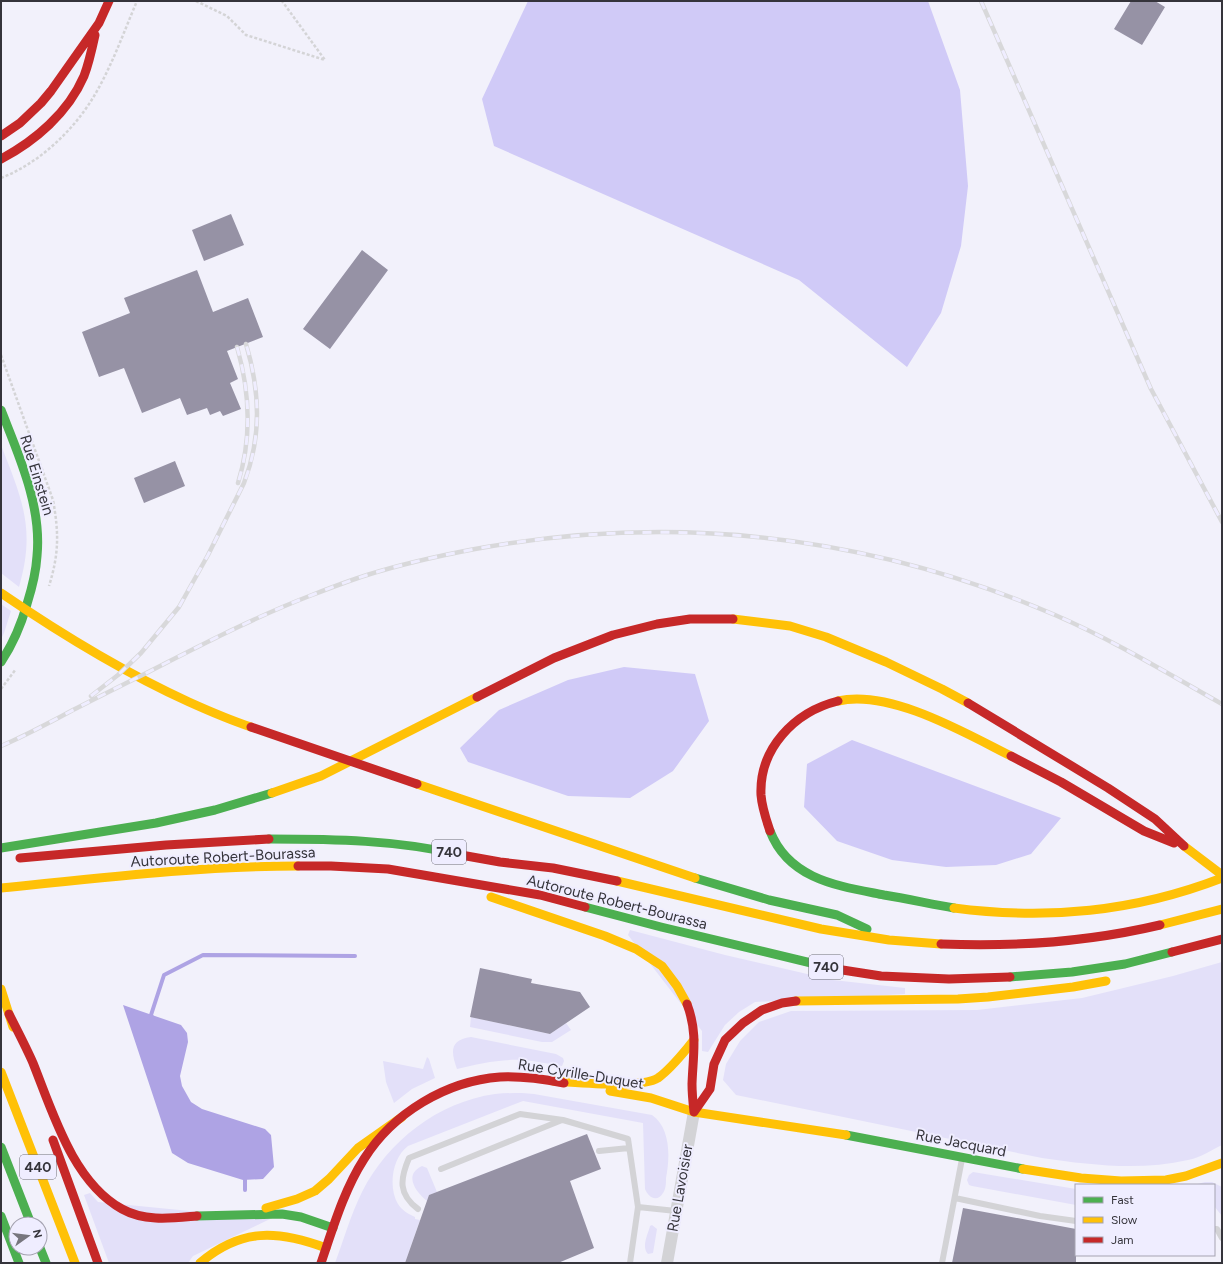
<svg xmlns="http://www.w3.org/2000/svg" width="1223" height="1264" font-family="Figtree,sans-serif">
  <style>
    .green { fill: #e3e0f9 }
    .forest { fill: #d0caf7 }
    .water { fill: #aea3e4 }
    .lines { fill: none; stroke-linecap: round; stroke-linejoin: round }
    .stream { stroke: #aea3e4; stroke-width: 4 }
    .building { fill: #9692a5 }
    .path { stroke: #d4d4d6; stroke-width: 2.5; stroke-dasharray: 3 2; stroke-linecap: butt }
    .lane { stroke: #d3d3d6; stroke-width: 6 }
    .street { stroke: #d3d3d6; stroke-width: 12 }
    .fast { stroke: #4caf50; stroke-width: 9 }
    .slow { stroke: #ffc107; stroke-width: 9 }
    .jam { stroke: #c62828; stroke-width: 9 }
    .rail-casing { stroke: #d8d8da; stroke-width: 4.5 }
    .rail { stroke: #efedff; stroke-width: 3; stroke-dasharray: 9; stroke-linecap: butt }
    .labels { text-anchor: middle; dominant-baseline: central; stroke-width: 4; stroke-linejoin: round; paint-order: stroke }
    .shield { fill: #efedff; stroke: #6d6c76; stroke-width: 1 }
    .shield-label { font-size: 14px; font-weight: bold; fill: #35343b }
    .street-label { font-size: 15px; fill: #35343b; stroke: #efedff }
  </style>
  <rect width="100%" height="100%" fill="#f2f1fb"/>
  <path class="green" d="M1,445c21,54 35,84 18,142l-18,-14z
    M1,604l10,7 -7,22 -3,6z
    M630,930l95,25 108,25 72,8v6l-150,8 -16,10 -14,13 -17,27 -6,-1v-20l-74,-96z
    M1222,962v183c-11,5 -22,13 -34,15 -48,11 -98,5 -146,-2l-306,-63 -13,-15 3,-16 14,-23 19,-19 32,-11 186,-1 105,-12 91,-22z
    M471,1017l79,17 16,-11 5,7 -19,12h-10l-72,-15z
    M471,1037l85,17 7,4 1,3 -2,5c-13,-2 -26,-5 -40,-6 -22,-1 -44,4 -65,9 -6,-17 -8,-29 14,-32z
    M427,1057l2,2 6,19 -23,11 -18,14 -8,-21 -3,-21 40,8z
    M522,1093l12,1 118,21c19,13 18,43 14,63 0,5 0,11 -3,15 -6,10 -15,4 -18,-4l-2,-66 -120,-22 -115,45c-16,12 -20,41 -10,58 4,6 10,10 17,13v2l5,1 -15,43h-70c9,-24 16,-49 27,-71 26,-51 76,-90 133,-98 9,-1 18,-1 27,-1z
    M422,1166l5,2 10,24 -8,3 -2,6c-11,-9 -24,-26 -5,-35z
    M973,1172l103,17v16l-104,-19 -3,-1 -2,-5 2,-5z
    M1205,1182h7l10,5v29l-8,-10v-21h-20z
    M90,1193l8,9 172,17 -77,37 -5,7h-79l-25,-68z
    M652,1225l5,4 -4,24 -5,1c-7,-7 0,-20 2,-28z"/>
  <path class="forest" d="M528,1h400l32,89 8,96 -7,60 -20,67 -34,54 -108,-87 -305,-134 -12,-47z
    M624,667l71,7 14,47 -36,50 -43,27 -62,-2 -100,-34 -8,-14 39,-38 69,-30z
    M852,740l209,78 -30,36 -35,11 -50,2 -54,-7 -55,-19 -33,-34 3,-43z"/>
  <path class="water" d="M123,1005l58,20 6,8 1,9 -8,34 2,10 9,16 11,7 63,20 6,6 3,32 -11,12 -20,1 -55,-17 -16,-10z"/>
  <g class="lines">
    <path class="stream" d="M153,1019l-2,-4 13,-40 39,-20 152,1
      M245,1175v15"/>
  </g>
  <path class="building" d="M1131,1h24l10,6 -23,38 -28,-16z
    M231,214l13,31 -40,16 -12,-31z
    M362,250l26,20 -58,79 -27,-20z
    M197,270l16,42 35,-14 15,39 -36,14 11,28 -8,4 11,26 -18,7 -3,-5 -10,4 -3,-7 -20,7 -7,-17 -38,15 -18,-45 -25,9 -17,-45 48,-19 -6,-15z
    M175,461l10,25 -41,17 -10,-25z
    M480,968l52,11 -1,4 49,9 10,15 -40,27 -80,-17z
    M587,1134l14,35 -31,12 24,67 -36,15h-153l24,-68z
    M963,1208l113,21v34h-124z"/>
  <g class="lines">
    <path class="path" d="M196,1l31,15 19,19 79,25 -43,-59
      M1,178c36,-14 69,-44 90,-77 19,-30 32,-67 46,-100
      M1,355l52,145c6,33 6,54 -4,86
      M1,689l15,-20"/>
    <path class="lane" d="M599,1151l30,-3
      M441,1169l121,-49
      M955,1198l85,18 36,5
      M418,1209c-20,-15 -18,-30 -9,-51l111,-44 43,6 65,19 10,68
      M1214,1229h3l5,9
      M630,1263l8,-56 38,4
      M942,1263l20,-104"/>
    <path class="street" d="M667,1263l27,-151"/>
    <path class="fast" d="M1,410c18,46 41,96 36,146 -1,17 -5,32 -10,48 -6,21 -14,40 -26,58
      M770,831c19,49 69,55 114,64 24,4 47,9 70,13
      M269,839c64,0 129,1 192,16
      M1,848l155,-25 59,-13 57,-17
      M695,878l74,22 68,15 30,14
      M585,907l76,20 175,42
      M1010,977l62,-5 53,-8 47,-12
      M846,1135l177,34
      M1,1147l30,77
      M1,1216l18,47
      M197,1216l85,-2 19,3 32,11
      M40,1248l6,15"/>
    <path class="slow" d="M1,593c60,41 122,79 188,109 20,9 41,18 62,25
      M733,619l57,7 36,11 60,25 56,27 26,14
      M838,701c52,-12 127,32 173,55
      M417,784l278,94
      M272,793l49,-17 156,-79
      M1184,846l38,29
      M617,881l204,48 68,11 52,4
      M1,888c99,-10 197,-22 297,-22
      M491,897l114,39 31,13 26,17 15,20 10,18
      M954,908c93,12 180,4 268,-30
      M1160,925l62,-16
      M1,989l12,38
      M796,1001l162,-2 30,-2 85,-10 33,-6
      M1,1072l74,191
      M553,1081c22,1 88,8 105,-3 14,-10 25,-25 36,-38
      M610,1091l41,7 43,14 152,23
      M1023,1169l58,9 40,3 45,-1 20,-4 36,-13
      M266,1208l31,-9 18,-8 14,-12 29,-31 44,-31
      M200,1263c41,-35 77,-33 126,-15"/>
    <path class="jam" d="M1,136l19,-13 21,-20 10,-12 48,-68 10,-22
      M1,159c34,-18 67,-46 83,-83 5,-13 8,-27 11,-41
      M477,697l77,-39 59,-23 44,-11 33,-5h43
      M968,703l140,85 47,31 29,27
      M251,727l166,57
      M1011,756l50,26 83,49 30,12
      M770,831c-4,-12 -8,-23 -9,-36 -2,-46 33,-83 77,-94
      M461,855l39,7 53,6 64,13
      M20,858l146,-13 103,-6
      M298,866h33l57,3 152,26 45,12
      M941,944c74,3 147,-2 219,-19
      M1172,952l50,-13
      M836,969l45,7 68,3 61,-2
      M687,1004c11,29 6,51 5,80 0,9 1,19 2,28
      M9,1014c8,16 17,33 24,49 20,50 40,119 89,146 23,13 51,9 75,7
      M694,1112l16,-23 4,-25 11,-24 18,-17 19,-13 20,-7 14,-2
      M53,1140l45,123
      M321,1263c12,-35 23,-73 43,-104 29,-46 82,-78 136,-82 22,-1 43,2 64,6"/>
    <defs>
      <path id="rail" d="M981,1l170,388 71,133
        M237,347c13,45 15,91 1,136
        M91,696l27,-21 23,-22 38,-46 29,-52 36,-72c18,-47 16,-92 2,-139
        M1,746c26,-11 51,-25 76,-38 29,-15 58,-29 87,-44 49,-25 96,-49 148,-69 18,-7 36,-14 55,-20 35,-11 71,-19 108,-26 199,-36 394,-14 580,66 58,25 112,58 167,89"/>
    </defs>
    <use href="#rail" class="rail-casing"/>
    <use href="#rail" class="rail"/>
  </g>
  <g class="labels">
    <g class="shield">
      <rect x="432" y="840" width="34" height="24" rx="3"/>
      <rect x="809" y="955" width="34" height="24" rx="3"/>
      <rect x="20" y="1155" width="36" height="24" rx="3"/>
    </g>
    <g class="shield-label">
      <text x="449" y="852">740</text>
      <text x="826" y="967">740</text>
      <text x="38" y="1167">440</text>
    </g>
    <g class="street-label">
      <text transform="translate(37 475) rotate(73)">Rue Einstein</text>
      <text transform="translate(223 857) rotate(-3)">Autoroute Robert-Bourassa</text>
      <text transform="translate(617 902) rotate(14)">Autoroute Robert-Bourassa</text>
      <text transform="translate(581 1074) rotate(9)">Rue Cyrille-Duquet</text>
      <text transform="translate(961 1143) rotate(11)">Rue Jacquard</text>
      <text transform="translate(680 1188) rotate(-80)">Rue Lavoisier</text>
    </g>
  </g>
  <rect width="1223" height="1264" fill="none" stroke="#35343b" stroke-width="4"/>
  <rect x="1075" y="1184" width="140" height="72" fill="#efedff" stroke="#a5a3b1"/>
  <rect x="1083" y="1197" width="20" height="6" fill="#4caf50" stroke="#a5a3b1"/>
  <text x="1111" y="1204" font-size="12" fill="#35343b">Fast</text>
  <rect x="1083" y="1217" width="20" height="6" fill="#ffc107" stroke="#a5a3b1"/>
  <text x="1111" y="1224" font-size="12" fill="#35343b">Slow</text>
  <rect x="1083" y="1237" width="20" height="6" fill="#c62828" stroke="#a5a3b1"/>
  <text x="1111" y="1244" font-size="12" fill="#35343b">Jam</text>
  <g transform="translate(28 1236) rotate(76)"><circle r="19" fill="#efedff" stroke="#a5a3b1"/>
  <path d="M0-3L7 15L0 10L-7 15Z" fill="#77767e"/>
  <text y="-6" font-size="11" font-weight="bold" text-anchor="middle" fill="#35343b">N</text>
  </g>
</svg>
